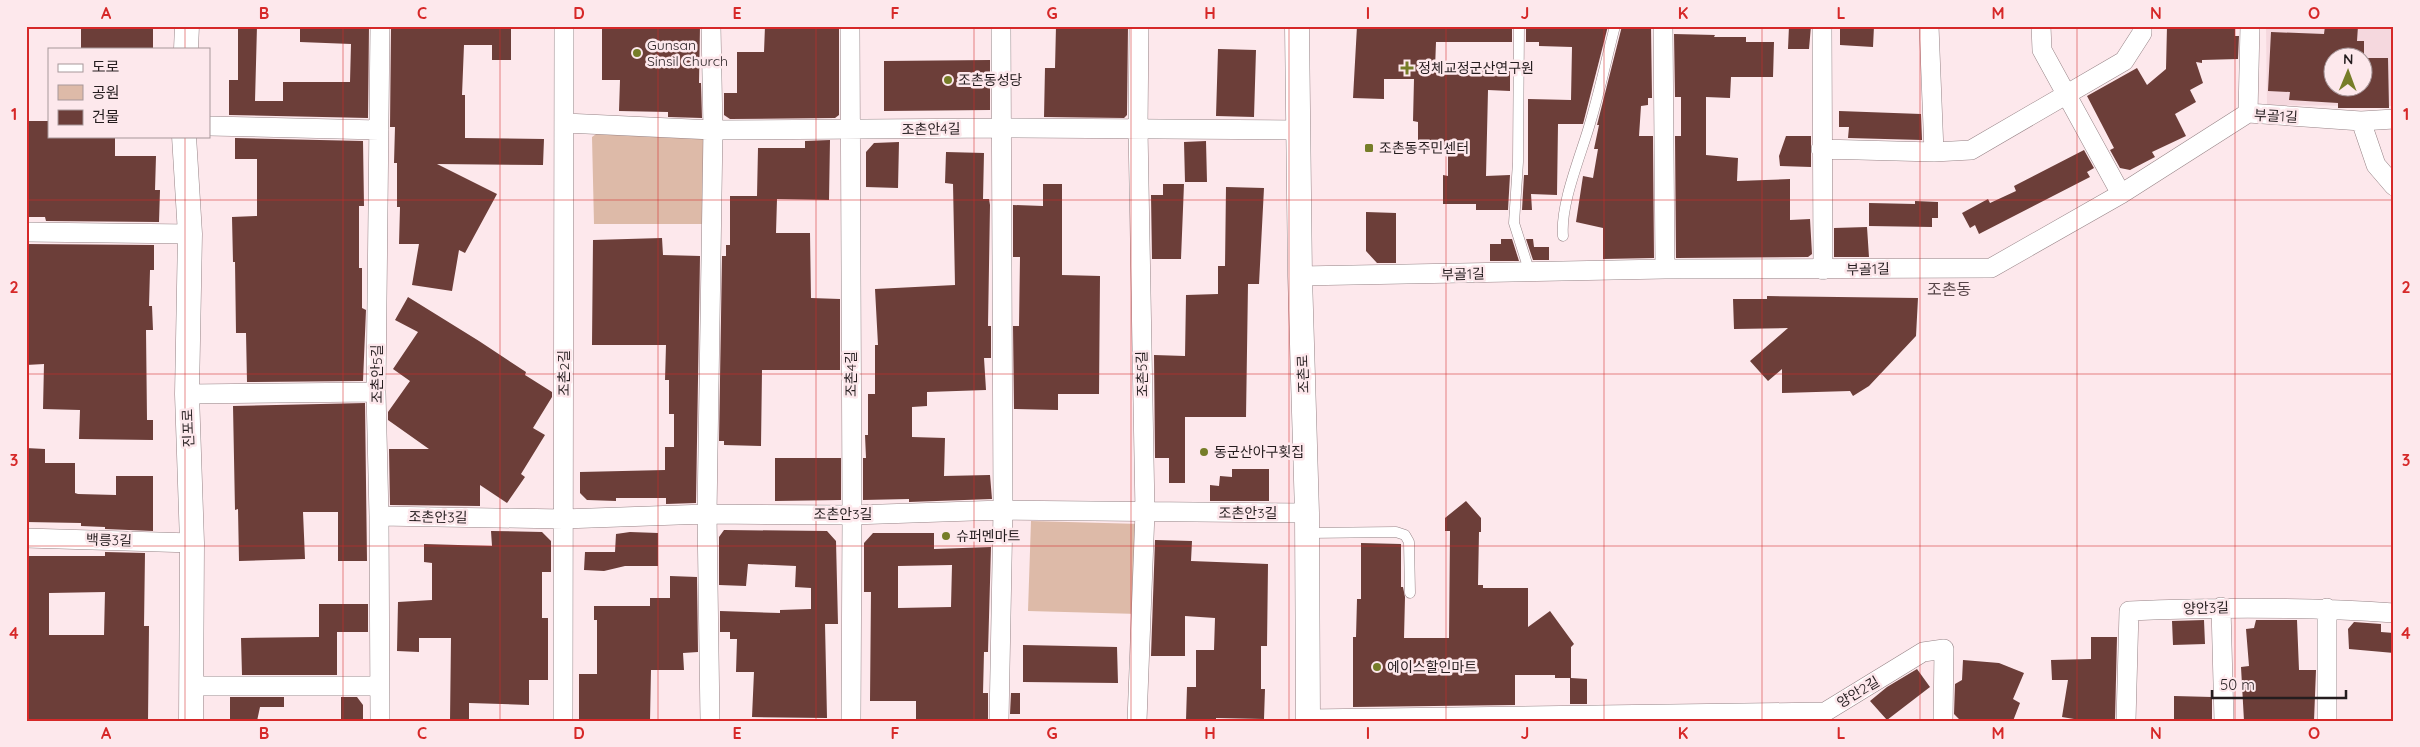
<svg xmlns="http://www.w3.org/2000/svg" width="2420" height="747" font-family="Quicksand,'Noto Sans KR',sans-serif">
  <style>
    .built { fill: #f5d8de; fill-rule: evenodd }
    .green { fill: #ddbaa8 }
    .building { fill: #6c3e39; fill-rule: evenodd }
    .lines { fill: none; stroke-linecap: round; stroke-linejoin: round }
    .service-casing { stroke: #968386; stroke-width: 11 }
    .minor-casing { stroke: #968386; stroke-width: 20 }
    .tertiary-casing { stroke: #968386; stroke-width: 25 }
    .service { stroke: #fff; stroke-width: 10 }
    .minor { stroke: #fff; stroke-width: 19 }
    .tertiary { stroke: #fff; stroke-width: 24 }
    .grid { fill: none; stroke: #d62828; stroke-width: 1; stroke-opacity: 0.55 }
    .poi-dot { fill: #767d28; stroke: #fde8ec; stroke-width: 2 }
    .labels { text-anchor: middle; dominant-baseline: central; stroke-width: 5; stroke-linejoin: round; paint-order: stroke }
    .poi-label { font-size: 14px; fill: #251d1f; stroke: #fde8ec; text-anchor: start }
    .street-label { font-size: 14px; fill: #251d1f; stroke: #fde8ec }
    .quarter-label { font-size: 16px; fill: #554447; stroke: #fde8ec }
    .neatline { fill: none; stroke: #d62828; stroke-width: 2 }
    .grid-label { font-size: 16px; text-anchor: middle; font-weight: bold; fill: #d62828 }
  </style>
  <rect width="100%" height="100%" fill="#fde8ec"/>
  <path class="built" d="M2266,26h128v80l-127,-1zM2332,58h30v30h-30z"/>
  <path class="green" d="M603,129l103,1 14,94h-126l-2,-87z
    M1031,521l110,3 -2,90 -111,-3z"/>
  <path class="building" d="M81,26h72v23h-72z
    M238,26h19l-2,75h28v-19h67l1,-38 -51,-2v-16h69l-1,92 -139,-3v-35h9z
    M441,26h70v34h-19v-15h-28l-2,50h3v43l79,1 -1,26 -106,-1 60,30 -32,59 -6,-3 -7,41 -40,-6 7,-41h-20l1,-37h-3v-44h-3l1,-36h-5l1,-98h50z
    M602,26h98l-1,57h2l1,35 -34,-1v-5l-49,-1 1,-31h-18z
    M765,26l74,1v88l-4,3 -105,1 -6,-4v-22h13v-41h27z
    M1056,26h72l-1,89 -3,3 -80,-1 1,-49h10z
    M1357,26h155v16h-76l-1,27 75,2v20l-22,-1 -2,86 24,-1 -2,35h-32v-6h-33v-29l5,1v-29l-30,-1v-24l-5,-1 1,-42h-30v20l-31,-1z
    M1526,26h82l-25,98h-25l-1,71 -26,-1 1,16h-10l2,-35h4v-76l43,1 1,-53 -33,-1v-4h-13z
    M1622,26h29l1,72h-4v7l-7,1 -2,30h14l1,122 -51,1v-31l-27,-6 7,-46 10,2 5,-29h-4l5,-24h-2z
    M1789,26h22l-2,23h-21z
    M1840,26h34l-1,21 -33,-2z
    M2167,26h68v10h4l-1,23 -36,1v3l-6,-1 7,21 -13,7 6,12 -21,12 11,22 -34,16 3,5 -25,13 -10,-2 -10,-18 4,-2 -27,-52 50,-28 10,17 19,-16z
    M2325,26h33l-1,15h7v17h-32v30h30v-30h26l1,50h-51v-5l-49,-3 1,-8 -22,-1 3,-59 53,2z
    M1674,34l41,1 -1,2h32v5h28l-1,35h-42l-1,21 -24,-1v58l32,3 -1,23 53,-2v41l20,-1 2,35 -4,3 -132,1 -1,-122h6v-39h-6z
    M1218,49l38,1 -2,67 -38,-1z
    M990,60v50l-106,1v-50z
    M1839,111l82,3 1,26 -74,-2 1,-11h-10z
    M26,121h23v15l66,1v19h41l-1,34h5l-1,32 -113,-1 -1,-4h-19z
    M1786,136h25v31l-31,-1 -1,-10z
    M235,138l128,3 1,65h-5v62h3v40l4,2 -3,71 -116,1 -1,-49h-10l-1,-71h-2l-1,-45 25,-1v-57h-22z
    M830,140l-1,60 -52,-1 -1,34h34l1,65 29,1v71h-78l-1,76 -37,-1v-4h-5l3,-185h4v-11h4v-49h27l1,-48h47v-7z
    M1206,141l1,41h-22l-1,-40z
    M899,142l-1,46 -32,-1v-35l8,-9z
    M2084,150l10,18 -7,4 3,5 -111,57 -4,-9 -5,3 -8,-15 26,-14 2,4 26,-12 -2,-5z
    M946,152l38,1 -1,46h6l1,6 -2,121h3v32h-7l2,32 -59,2v14l-15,1v30l33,1 -1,38 46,-1 2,24 -83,3v-3l-46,1v-42h3l-1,-23h3v-41h7v-49h3l-3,-56 80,-4 -2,-101 -8,-1z
    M1043,184h19v91l38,1 -1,118h-41v16l-44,-1 -1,-83h6l1,-69h-7v-52l30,1z
    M1163,184h21l-3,75h-29l-1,-64h12z
    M1226,187l38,1 -5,96h-11l-2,133h-61v66h-16v-25h-14l-1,-103 31,1 1,-61 32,-1v-28h7z
    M1915,201l23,1v16h-6v9l-63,-1v-23l46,1z
    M1366,212l30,1v50h-19l-11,-12z
    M1867,227l2,30h-35v-29z
    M662,238l1,17 37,1 -4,247 -30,1v-6h-50v3l-29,-1 -7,-7v-21l85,-2v-23h9v-33h-5v-34h-4l1,-35h-74l1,-105z
    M1501,239h11l7,22h-29v-17h11z
    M1526,239h7l1,8h15v13h-16z
    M26,244l128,1v25h-4l-1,36h3l1,24h-7l1,90h6v20l-74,-1 1,-29 -37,-1 1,-45 -18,1z
    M1767,296l151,2 -2,38 -47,50 -16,10 -3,-5 -68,2v-24l-14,12 -18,-20 38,-33 -54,1 -1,-30h34z
    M408,297l71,44 47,31 -1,3 27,17v5l-19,31 12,7 -24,39 4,3 -18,26 -27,-18v21l-90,-1 -1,-56h40l-41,-29v-8l22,-31 -17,-12 25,-37 -23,-12z
    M365,403l2,158h-29v-49h-35l2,47 -66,2 -1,-52 -3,1 -2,-104z
    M26,448l19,1v14h30v30l3,1 38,1v-19h37v55l-48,-2v-2l-24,-1v-3l-55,-1z
    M775,458h66v42l-66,1z
    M1232,469h37v32h-59v-16l9,1 1,-10 12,1z
    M1466,501l15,17v14h-2l-1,53h5v3h45v39l22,-16 24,33 -3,3v31l16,1v25h-17v-26h-15v-3h-40v30l-162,2v-70h3l1,-38h4v-56l40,1v43h2l2,10 -1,41h45l1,-107h-5v-13z
    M724,530l103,1 9,10 2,83h-13l2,94 -75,-1 2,-45h-18l1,-33h-7v-7h-10v-21l60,2v-3l31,-1v-21l-16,-1 1,-21 -48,-2 -2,22 -27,-1v-48z
    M491,531l51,1 9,9v31h-9v46h6v62h-19v25l-60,-2v18h-19l1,-83h-32v14l-22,-1 1,-49 34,-2v-37l-8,-1v-18l68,2z
    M630,532l28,1v33h-33l-21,5 -20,-1 1,-18h30l1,-18z
    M873,533h61v16l57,-2 -3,105h-4l-1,41h5v28h-72v-20h-46l1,-109h-7v-49zM952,565l-1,42 -53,1v-42z
    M1155,540l37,1 -1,20 77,3 -1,82h-6v43h4l-1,30 -48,-1v3l-30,-1 1,-33h9v-37h18l1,-32 -30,-2v40h-34z
    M105,552l40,1 -1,73h5l-1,95h-122v-165h79zM105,592l-1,43h-55v-42z
    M670,576l27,1 1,75 -15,1 1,17h-33l-1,51h-71v-47h18v-54h-3v-14h56v-8h20z
    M319,604h49v28h-31v43h-95l-1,-37 78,-1z
    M2204,620l1,24 -32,1 -1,-24z
    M2256,620h41l2,50h17l-2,51h-70l-3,-54 8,-1 -3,-37 8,-1z
    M2354,622l27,2v8l13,1v20l-45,-4 -1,-20z
    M2091,637h26l-2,84h-29l-24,-4 6,-37h-16l-1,-20 40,-1z
    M1023,645l94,2 1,36 -95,-1z
    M1963,660l36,3 25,10 -11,26 7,4 -7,18h-52l-7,-7 1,-30 7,-4z
    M1917,669l13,18 -43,33 -17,-19 17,-14z
    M1011,693h9v21h-10z
    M2174,696l38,1v24h-38z
    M230,697h54v10h-24l-3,14h-27z
    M341,697h16l6,8v16h-22z"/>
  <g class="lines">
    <defs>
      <path id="service" d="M1519,26l-1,136 -4,61 16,50
        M1563,236c-3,-33 19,-83 28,-116 9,-31 16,-63 24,-94
        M1307,533l89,-1 9,3 4,7 1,51"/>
      <path id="minor" d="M380,26l-4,366 3,124 1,205
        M850,26l2,489 -1,206
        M1663,26l2,243
        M1822,26l1,244
        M1929,26l5,126
        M2041,26l1,24 79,144
        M2248,113l2,-87
        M2361,121l15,44 18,21
        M565,123l148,7 288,-2 297,2
        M209,126l170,4
        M1821,149l113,3 37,-2 153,-89 18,-28v-7
        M26,232l164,2
        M1300,276l365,-7 326,-1 130,-74 127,-81 113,8 33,-2
        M187,394l189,-2
        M379,516l184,3 144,-5 145,1 151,-5 304,3
        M26,538l166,5
        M2221,607l3,114
        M191,686h188
        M1308,719l517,-7 98,-60 21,-3 -1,72
        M563,721l1,-695
        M710,721l-3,-207 6,-384 -2,-104
        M999,721l4,-211 -2,-484
        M1137,721l8,-209 -7,-383 1,-103
        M2126,721l3,-110c89,-4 176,-4 265,2
        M2327,721v-113"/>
      <path id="tertiary" d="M1297,26l3,250 7,237 1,208
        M186,49l1,-23
        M184,136l6,98 -3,160 5,149 -1,178"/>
    </defs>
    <use href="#service" class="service-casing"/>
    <use href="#minor" class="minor-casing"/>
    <use href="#tertiary" class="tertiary-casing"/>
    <use href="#service" class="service"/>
    <use href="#minor" class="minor"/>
    <use href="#tertiary" class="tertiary"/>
  </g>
  <path class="grid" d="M185,26v23M343,26v695M500,26v695M658,26v695M816,26v695M974,26v695M1131,26v695M1289,26v695M1446,26v695M1604,26v695M1762,26v695M1920,26v695M2077,26v695M2235,26v695M185,136v585M26,200h2368M26,374h2368M26,546h2368"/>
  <g class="poi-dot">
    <circle cx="637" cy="53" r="5"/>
    <path d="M1404.5 60.5h5v5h5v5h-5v5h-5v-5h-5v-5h5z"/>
    <circle cx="948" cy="80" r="5"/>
    <rect x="1364" y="143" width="10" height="10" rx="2.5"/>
    <circle cx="1204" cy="452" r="5"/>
    <circle cx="946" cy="536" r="5"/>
    <circle cx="1377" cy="667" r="5"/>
  </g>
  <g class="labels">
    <g class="poi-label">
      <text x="647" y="45">Gunsan<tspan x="647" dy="16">Sinsil Church</tspan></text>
      <text x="1418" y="68">정체교정군산연구원</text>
      <text x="958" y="80">조촌동성당</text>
      <text x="1379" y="148">조촌동주민센터</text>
      <text x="1214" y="452">동군산아구횟집</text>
      <text x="956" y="536">슈퍼멘마트</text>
      <text x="1387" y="667">에이스할인마트</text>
    </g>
    <g class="street-label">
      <text transform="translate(2276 116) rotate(3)">부골1길</text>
      <text transform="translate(931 129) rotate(-1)">조촌안4길</text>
      <text transform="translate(1868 269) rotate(-1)">부골1길</text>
      <text transform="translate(1463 274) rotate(-1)">부골1길</text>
      <text transform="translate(564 373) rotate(-90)">조촌2길</text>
      <text transform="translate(377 374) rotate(-90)">조촌안5길</text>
      <text transform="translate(851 374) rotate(-90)">조촌4길</text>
      <text transform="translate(1142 374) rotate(-91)">조촌5길</text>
      <text transform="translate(1303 374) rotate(-92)">조촌로</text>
      <text transform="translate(188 428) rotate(-92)">진포로</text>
      <text x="1248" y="513">조촌안3길</text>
      <text x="843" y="514">조촌안3길</text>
      <text transform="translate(438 517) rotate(1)">조촌안3길</text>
      <text transform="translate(109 540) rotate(2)">백릉3길</text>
      <text transform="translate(2206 608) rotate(-2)">양안3길</text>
      <text transform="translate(1858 692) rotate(-31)">양안2길</text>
    </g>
    <g class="quarter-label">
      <text x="1949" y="289">조촌동</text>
    </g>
  </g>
  <rect width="2420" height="747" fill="none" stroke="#fde8ec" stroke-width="55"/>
  <rect x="48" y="48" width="162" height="90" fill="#fde8ec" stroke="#a7979a"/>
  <rect x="58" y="64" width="25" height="8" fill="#ffffff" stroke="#a7979a"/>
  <text x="92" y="72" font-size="15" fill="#251d1f">도로</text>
  <rect x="58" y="85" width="25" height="15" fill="#ddbaa8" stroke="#a7979a"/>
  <text x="92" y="98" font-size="15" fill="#251d1f">공원</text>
  <rect x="58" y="110" width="25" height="15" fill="#6c3e39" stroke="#a7979a"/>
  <text x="92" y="122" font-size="15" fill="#251d1f">건물</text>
  <g transform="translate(2348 72) rotate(1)"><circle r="24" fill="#fde8ec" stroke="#a7979a"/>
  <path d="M0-4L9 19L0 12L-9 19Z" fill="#767d28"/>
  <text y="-8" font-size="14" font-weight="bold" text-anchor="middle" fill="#251d1f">N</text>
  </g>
  <path d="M2212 690v8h134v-8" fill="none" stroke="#251d1f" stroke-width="2.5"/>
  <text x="2220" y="690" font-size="15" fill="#251d1f" stroke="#fde8ec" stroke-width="4" paint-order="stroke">50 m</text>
  <rect x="28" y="28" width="2364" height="692" class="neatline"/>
  <g class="grid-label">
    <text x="106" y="19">A</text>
    <text x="264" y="19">B</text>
    <text x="422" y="19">C</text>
    <text x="579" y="19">D</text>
    <text x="737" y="19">E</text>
    <text x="895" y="19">F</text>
    <text x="1052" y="19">G</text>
    <text x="1210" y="19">H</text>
    <text x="1368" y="19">I</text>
    <text x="1525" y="19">J</text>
    <text x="1683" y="19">K</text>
    <text x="1841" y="19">L</text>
    <text x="1998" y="19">M</text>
    <text x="2156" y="19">N</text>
    <text x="2314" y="19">O</text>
    <text x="14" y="120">1</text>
    <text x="2406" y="120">1</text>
    <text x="14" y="293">2</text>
    <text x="2406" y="293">2</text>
    <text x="14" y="466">3</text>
    <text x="2406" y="466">3</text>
    <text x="14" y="639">4</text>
    <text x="2406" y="639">4</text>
    <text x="106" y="739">A</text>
    <text x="264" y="739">B</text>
    <text x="422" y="739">C</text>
    <text x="579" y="739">D</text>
    <text x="737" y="739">E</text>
    <text x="895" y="739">F</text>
    <text x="1052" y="739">G</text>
    <text x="1210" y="739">H</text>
    <text x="1368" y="739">I</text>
    <text x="1525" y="739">J</text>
    <text x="1683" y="739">K</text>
    <text x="1841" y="739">L</text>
    <text x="1998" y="739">M</text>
    <text x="2156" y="739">N</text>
    <text x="2314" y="739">O</text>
  </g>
</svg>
